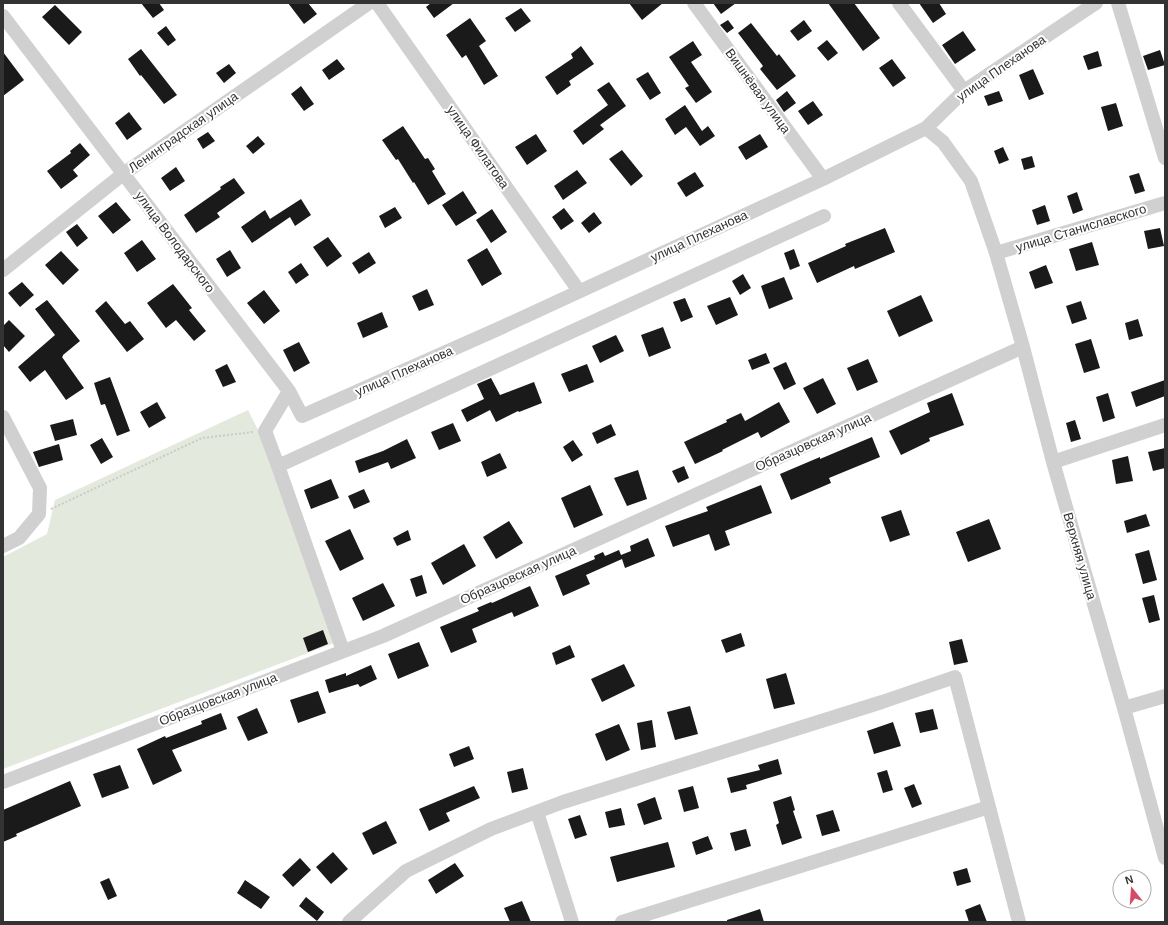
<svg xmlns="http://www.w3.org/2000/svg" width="1168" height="925" font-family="Helvetica,sans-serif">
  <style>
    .green { fill: #e4e9dd }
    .building { fill: #1a1a1a }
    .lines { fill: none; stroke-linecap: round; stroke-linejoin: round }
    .path { stroke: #cacaca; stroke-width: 2; stroke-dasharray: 2 2; stroke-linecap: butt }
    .minor { stroke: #d0d0d0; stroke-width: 14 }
    .labels { text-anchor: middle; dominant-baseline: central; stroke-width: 4; stroke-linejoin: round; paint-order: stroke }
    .street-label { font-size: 13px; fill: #333; stroke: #fff }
  </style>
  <rect width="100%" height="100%" fill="#fff"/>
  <path class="green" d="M248,410l30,60 64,170 -339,129v-212l44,-23 8,-34z"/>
  <path class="building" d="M141,3h18l5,7 -11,8z
    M288,3h20l9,11 -13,10z
    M431,3h23l-20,15 -8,-11z
    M629,3h34l-21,17z
    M713,3h23l-15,11z
    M828,3h26l26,35 -17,13z
    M919,3h20l7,11 -13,9z
    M55,5l27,27 -13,13 -27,-28z
    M521,8l10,13 -16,11 -10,-14z
    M470,18l16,23 -7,5 19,30 -14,9 -18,-30 -4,3 -16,-23z
    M728,20l6,8 -7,5 -7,-8z
    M804,20l8,11 -14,10 -8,-10z
    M751,23l26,33 2,-2 17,22 -19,14 -17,-21 3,-3 -25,-33z
    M166,26l10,14 -8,6 -11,-13z
    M963,31l13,19 -21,14 -13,-19z
    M827,40l11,13 -10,8 -11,-13z
    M693,41l9,14 -11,7 21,30 -16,11 -11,-15 4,-2 -20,-29z
    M581,46l13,18 -25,17 2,4 -14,10 -12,-18 28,-19 -2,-4z
    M141,49l36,46 -13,9 -23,-29 -1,1 -12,-17z
    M1160,50l5,15 -17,5 -5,-14z
    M1098,51l4,15 -14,4 -5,-14z
    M3,52l21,28 -21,16z
    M337,59l8,10 -16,11 -7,-10z
    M892,59l14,19 -13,9 -14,-19z
    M229,64l7,9 -12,10 -8,-10z
    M1033,69l11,25 -15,6 -10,-25z
    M648,72l13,21 -11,7 -14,-21z
    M609,82l17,24 -26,19 4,4 -21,16 -10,-14 35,-26 -11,-15z
    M301,86l13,18 -10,7 -13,-17z
    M787,91l9,12 -12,9 -8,-12z
    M999,91l4,10 -15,5 -4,-10z
    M813,101l10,14 -15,10 -10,-14z
    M1116,103l7,23 -15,5 -7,-24z
    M685,105l17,26 6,-5 7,10 -15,10 -14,-19 -11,8 -10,-16z
    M129,112l13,17 -15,11 -12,-17z
    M403,126l22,33 3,-1 7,11 -3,2 14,23 -18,11 -14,-23 -1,1 -15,-24 -2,1 -14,-20z
    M208,132l7,9 -12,8 -6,-10z
    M536,134l11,17 -20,14 -12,-18z
    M760,134l8,13 -22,13 -8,-13z
    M258,136l7,8 -12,10 -7,-8z
    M80,143l10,12 -17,15 5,6 -17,13 -14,-18 24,-18 -1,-2z
    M1003,147l6,13 -10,4 -5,-13z
    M622,150l21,26 -12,10 -22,-27z
    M1032,156l3,11 -11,3 -3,-11z
    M176,167l9,14 -15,10 -9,-13z
    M577,170l10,13 -24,17 -9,-14z
    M695,172l9,14 -18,11 -9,-14z
    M1139,173l6,18 -10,3 -6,-18z
    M234,178l11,15 -28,20 3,4 -24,16 -12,-18 37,-26 -1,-2z
    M463,191l14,22 -21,13 -14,-21z
    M1077,192l6,18 -10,4 -6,-18z
    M301,199l10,16 -16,11 -5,-9 -38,26 -11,-16 24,-17 5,9z
    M116,202l15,18 -18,14 -15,-18z
    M1045,205l5,16 -13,4 -5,-15z
    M395,207l7,11 -17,10 -6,-12z
    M564,208l10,13 -13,9 -9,-13z
    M492,209l15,23 -16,11 -15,-23z
    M594,212l8,11 -13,10 -8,-10z
    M77,224l11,14 -11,9 -11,-15z
    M885,228l10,24 -40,17 -1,-3 -37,17 -9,-20 38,-17 -1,-2z
    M1160,228l4,18 -16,3 -4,-18z
    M328,237l14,19 -15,11 -14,-20z
    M142,240l14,19 -19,13 -13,-19z
    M1092,242l7,23 -23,6 -7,-22z
    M487,248l15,26 -20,12 -15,-26z
    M794,249l6,17 -10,4 -6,-17z
    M230,250l11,18 -14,9 -11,-18z
    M61,251l18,19 -16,15 -18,-20z
    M369,252l7,11 -17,11 -7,-11z
    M301,263l8,12 -13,9 -8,-12z
    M1046,265l7,18 -18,6 -6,-17z
    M743,274l8,14 -11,7 -8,-14z
    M784,277l9,22 -24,10 -8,-23z
    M22,282l12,13 -14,12 -12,-14z
    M173,284l19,24 -3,2 17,21 -12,10 -18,-21 -10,8 -19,-25z
    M427,289l7,16 -15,6 -7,-15z
    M264,290l16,21 -16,13 -17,-21z
    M921,295l12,26 -34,16 -12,-26z
    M730,297l8,18 -22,10 -9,-19z
    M685,298l8,19 -12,5 -8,-20z
    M47,300l33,41 -17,14v1l-1,1 22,31 -18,12 -21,-30 -15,12 -12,-15 37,-32 -20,-26z
    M106,301l19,23 5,-3 14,18 -17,13 -32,-41z
    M1081,301l6,18 -15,5 -6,-18z
    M382,312l6,15 -25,11 -6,-15z
    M1138,319l5,17 -14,4 -4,-17z
    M9,320l16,16 -16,16 -6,-7v-19z
    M663,327l8,21 -22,9 -8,-22z
    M616,335l8,16 -24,12 -8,-17z
    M1091,339l9,29 -16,5 -9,-29z
    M299,342l11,21 -16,9 -11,-22z
    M766,353l4,10 -18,7 -4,-10z
    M868,359l10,23 -21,9 -10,-23z
    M786,362l10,22 -12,6 -11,-22z
    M227,364l9,18 -13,5 -8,-17z
    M587,364l7,18 -25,10 -8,-18z
    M110,377l20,54 -13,5 -12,-32 -4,1 -7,-22z
    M491,378l9,17 34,-13 8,21 -23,9 -1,-1 -22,11 -6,-12 -23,12 -6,-12 23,-11 -7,-15z
    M823,378l13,26 -19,10 -14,-26z
    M1165,380v16l-29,11 -5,-15z
    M952,393l12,32 -35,13 1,3 -29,14 -12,-24 41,-19 -3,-9z
    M1108,393l7,25 -12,4 -7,-25z
    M157,402l9,16 -17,10 -9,-16z
    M779,402l11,20 -29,16 -3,-6 -36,18 1,1 -28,13 -11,-22 43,-20 -1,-2 15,-7 4,8z
    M73,419l4,16 -22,6 -5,-16z
    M1075,420l6,19 -10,3 -5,-19z
    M453,423l8,18 -22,9 -8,-18z
    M611,424l5,11 -19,9 -5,-11z
    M872,437l8,20 -51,21 2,5 -40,17 -11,-26 40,-17v2z
    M102,438l11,19 -12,7 -11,-19z
    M407,439l9,19 -25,11 -3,-7 -29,11 -4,-12 28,-10z
    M573,440l10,15 -11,7 -9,-15z
    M59,444l4,16 -24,7 -6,-15z
    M1165,448v20l-12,3 -5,-19z
    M500,453l7,15 -20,9 -6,-15z
    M1128,456l5,25 -17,3 -4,-24z
    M684,466l5,12 -11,5 -6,-12z
    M638,470l9,29 -20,7 -13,-28z
    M331,479l8,19 -28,11 -7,-19z
    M590,485l13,30 -29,13 -13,-30z
    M761,485l11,28 -47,18 5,14 -15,6 -6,-17 -36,13 -8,-21 43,-15 -2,-4z
    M364,489l6,13 -16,7 -6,-13z
    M901,510l9,25 -20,7 -9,-25z
    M1146,514l4,12 -23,7 -3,-12z
    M989,519l12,30 -33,13 -12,-30z
    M509,521l14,22 -27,16 -13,-22z
    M350,529l14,30 -24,12 -15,-30z
    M408,530l3,10 -14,6 -4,-8z
    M648,538l7,18 -30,12 -3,-9 -36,16 4,9 -27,12 -8,-20 40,-17 -1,-3 9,-4 2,4 14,-6 2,5 10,-4 -1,-5z
    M464,544l12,22 -33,19 -12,-22z
    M1149,550l8,30 -14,4 -8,-30z
    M422,575l5,18 -11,4 -6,-18z
    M383,583l12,23 -32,15 -11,-23z
    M530,586l9,20 -25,11 -2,-5 -40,17 5,13 -26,11 -11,-26 39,-16 -2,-3 14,-6 1,1z
    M1154,595l6,25 -11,3 -7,-25z
    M323,630l5,14 -20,8 -5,-14z
    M741,633l4,13 -19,7 -5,-13z
    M962,639l6,23 -14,3 -5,-23z
    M419,642l10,24 -31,13 -10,-25z
    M570,645l5,12 -19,8 -4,-12z
    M624,664l11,22 -33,16 -11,-23z
    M371,665l6,14 -17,8 -2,-3 -29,9 -4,-13 21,-7v3z
    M786,673l9,31 -21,5 -8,-30z
    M318,691l8,22 -28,10 -8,-23z
    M690,706l8,28 -23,6 -8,-28z
    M257,708l11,25 -20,8 -11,-24z
    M933,709l5,20 -18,4 -5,-20z
    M221,713l6,16 -55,21 10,21 -29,14 -16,-36 28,-13 1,2 36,-14 -1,-3z
    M652,720l4,27 -15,3 -4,-27z
    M893,722l8,24 -27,8 -7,-23z
    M619,724l11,26 -24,11 -11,-27z
    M469,746l5,13 -20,8 -5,-13z
    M778,759l4,15 -36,11 1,4 -16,4 -4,-15 33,-8 -2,-5z
    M120,765l9,23 -27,10 -9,-24z
    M523,768l5,21 -16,4 -5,-21z
    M887,770l6,20 -10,3 -6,-20z
    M70,781l11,25 -65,28 1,2 -14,6v-32z
    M914,784l8,20 -10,4 -8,-20z
    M474,786l6,12 -34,15 4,8 -21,10 -10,-22z
    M693,786l6,22 -15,4 -6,-22z
    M791,796l4,14 -2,1 9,27 -20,7 -6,-20 3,-2 -6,-21z
    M655,797l7,22 -18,6 -7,-21z
    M621,808l4,17 -16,3 -4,-16z
    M833,810l7,21 -18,5 -6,-21z
    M580,815l7,20 -12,4 -7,-20z
    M386,821l11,22 -24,12 -11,-22z
    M746,829l5,17 -16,5 -5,-18z
    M708,836l5,13 -17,6 -4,-13z
    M668,842l7,25 -58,15 -7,-25z
    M333,852l15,17 -17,15 -15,-17z
    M300,858l11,12 -18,17 -11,-12z
    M455,863l9,13 -28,18 -8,-14z
    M967,868l4,14 -14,4 -4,-14z
    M109,878l8,18 -9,4 -8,-18z
    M245,880l25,17 -9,12 -24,-16z
    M306,897l18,15 -7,9 -18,-15z
    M522,901l9,21h-21l-6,-14z
    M980,904l7,18h-18l-4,-12z
    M760,909l4,13h-37v-2z"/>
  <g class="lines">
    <path class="path" d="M51,509l151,-71 51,-6"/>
    <path class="minor" d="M377,3l202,288
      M694,3l129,176
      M899,3l65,88
      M1118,3l47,155
      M3,16l286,375 13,25 196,-87 325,-150 103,-51 38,-37 132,-88
      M926,128l17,14 28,39 25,72 27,94 30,115 71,246 41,150
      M996,253l169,-50
      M3,270l120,-96 246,-171
      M289,391l-24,40 13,35 65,185
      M3,417l37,71 -1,26 -20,24 -16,8
      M1053,462l112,-37
      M278,466l546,-250
      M1124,708l41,-12
      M3,782l380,-146 640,-289
      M537,812l35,110
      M349,922l57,-51 85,-42 72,-27 319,-100 73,-25 64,245
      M622,922l367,-115"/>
  </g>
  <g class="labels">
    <g class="street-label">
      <text transform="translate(1001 68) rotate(-35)">улица Плеханова</text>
      <text transform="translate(758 91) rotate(54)">Вишнёвая улица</text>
      <text transform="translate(183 132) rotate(-35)">Ленинградская улица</text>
      <text transform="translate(478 147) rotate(55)">улица Филатова</text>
      <text transform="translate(1081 228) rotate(-17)">улица Станиславского</text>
      <text transform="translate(699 236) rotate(-25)">улица Плеханова</text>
      <text transform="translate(175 242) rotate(53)">улица Володарского</text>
      <text transform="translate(404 371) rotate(-24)">улица Плеханова</text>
      <text transform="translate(813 442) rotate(-24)">Образцовская улица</text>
      <text transform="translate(1080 556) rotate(74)">Верхняя улица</text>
      <text transform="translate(518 575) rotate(-24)">Образцовская улица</text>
      <text transform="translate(218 699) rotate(-21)">Образцовская улица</text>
    </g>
  </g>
  <rect width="1168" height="925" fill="none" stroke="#333333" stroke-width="8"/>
  <g transform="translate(1132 889) rotate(343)"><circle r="19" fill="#ffffff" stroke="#adadad"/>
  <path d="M0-3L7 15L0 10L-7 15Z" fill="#d54a64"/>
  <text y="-6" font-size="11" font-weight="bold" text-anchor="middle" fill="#333333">N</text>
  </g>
</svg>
